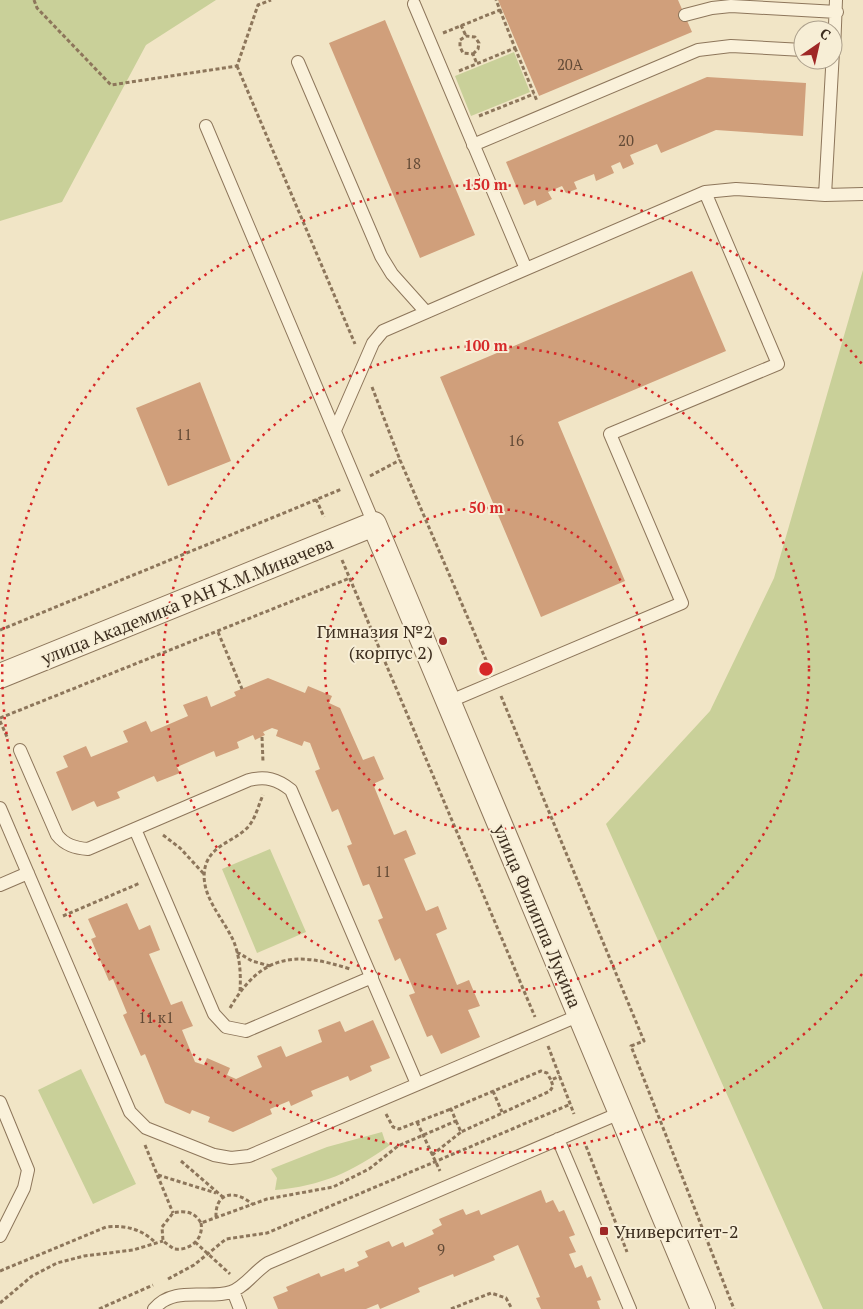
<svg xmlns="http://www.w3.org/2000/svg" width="863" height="1309" font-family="'PT Serif',serif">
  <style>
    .green { fill: #c9d099 }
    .building { fill: #d09f7b }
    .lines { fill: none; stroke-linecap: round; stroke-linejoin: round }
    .lane-casing { stroke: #8d765b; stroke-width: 14 }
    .street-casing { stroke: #8d765b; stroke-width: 26 }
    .path { stroke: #8d765b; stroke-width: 3; stroke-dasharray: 4 2.5; stroke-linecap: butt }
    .lane { stroke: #faf1da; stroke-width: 12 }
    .street { stroke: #faf1da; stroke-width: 24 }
    .ring { fill: none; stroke: #d62828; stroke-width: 2.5; stroke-dasharray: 2.5 5 }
    .poi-dot { fill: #9f2827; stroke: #f7eed6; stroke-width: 2 }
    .labels { text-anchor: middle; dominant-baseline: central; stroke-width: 4; stroke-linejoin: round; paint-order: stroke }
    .number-label { font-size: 15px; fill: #624a36 }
    .street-label { font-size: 18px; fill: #3d2e1f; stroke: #f7eed6 }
    .poi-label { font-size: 18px; fill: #3d2e1f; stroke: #f7eed6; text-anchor: end }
    .centre { fill: #d62828; stroke: #f7eed6; stroke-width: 2.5 }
    .ring-label { font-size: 15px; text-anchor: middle; font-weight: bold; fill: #d62828; stroke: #f7eed6; stroke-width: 4; stroke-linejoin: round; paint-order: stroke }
  </style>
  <rect width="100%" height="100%" fill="#f1e5c6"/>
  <path class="green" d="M0,0h216l-70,45 -84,157 -62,19z
    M514,52l16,40 -59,24 -16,-40z
    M863,270v1039h-40l-217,-485 104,-113 64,-133z
    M270,849l36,83 -49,21 -35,-84z
    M81,1069l55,115 -43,20 -55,-114z
    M382,1132l3,9 5,4c-38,27 -68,41 -115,45l2,-12 -6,-9 56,-22z"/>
  <path class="building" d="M498,0h180l14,32 -153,64z
    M385,20l90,215 -55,23 -91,-215z
    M707,77l99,6 -3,53 -87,-6 -55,23 -4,-9 -27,11 4,9 -11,5 -3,-7 -9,4 3,7 -18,8 -2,-7 -20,8 3,7 -11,4 -4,-7 -14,6 4,7 -15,7 -2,-6 -11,5 -18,-43z
    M692,271l34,80 -168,71 67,159 -84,36 -101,-240z
    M200,382l31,79 -63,25 -32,-78z
    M268,678l37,15 3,-7 24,10 -3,7 11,5 23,52 11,-4 10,23 -11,5 21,51 12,-5 10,24 -12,5 22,52 12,-5 9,23 -11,5 21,51 12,-5 5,12 6,14 -12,4 12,27 -39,17 -9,-19 -5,2 -18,-42 6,-2 -15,-35 -5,3 -17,-41 5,-2 -14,-34 -6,2 -16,-40 5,-2 -14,-35 -6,3 -17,-41 5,-2 -10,-26 -6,-2 -2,5 -26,-10 2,-6 -6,-2 -9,4 2,3 -10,5 -2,-5 -16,7 2,6 -23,9 -2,-6 -37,16 3,6 -23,9 -3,-6 -37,16 3,6 -23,9 -3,-6 -22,10 -16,-39 12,-5 -5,-11 23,-10 5,11 37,-15 -5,-11 23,-10 5,11 37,-16 -5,-11 24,-9 4,11 25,-11 -2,-4z
    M127,903l12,27 11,-5 10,25 -11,4 22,51 11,-4 5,12 6,13 -11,4 13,32 9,3 3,-7 23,10 -3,7 9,4 26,-12 -5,-11 24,-10 5,11 36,-15 -4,-12 22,-9 5,11 28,-12 17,38 -20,8 2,5 -22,10 -2,-5 -37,15 2,5 -22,10 -2,-5 -19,8 2,5 -39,18 -25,-10 2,-5 -18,-7 -2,4 -25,-11 -20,-49 -4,2 -18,-41 4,-2 -14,-34 -4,2 -18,-42 5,-2 -8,-18z
    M541,1190l5,13 7,-3 6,12 5,-2 11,25 -6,2 7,15 -7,2 6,14 7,-3 5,13 4,-2 10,24 -4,1 3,8h-59l-5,-11 4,-1 -22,-52 -25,11 2,4 -41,17 -1,-3 -35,14 2,4 -40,17 -2,-5 -12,5h-88l-5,-12 15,-6 -2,-4 33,-14 2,4 23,-9 1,4 14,-6 -2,-4 11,-5 -3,-6 24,-10 3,6 11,-5 2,5 29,-13 -2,-4 10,-5 -3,-6 24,-10 3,6 13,-5 2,5z"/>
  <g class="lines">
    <defs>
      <path id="lane" d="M685,15l27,-7 19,-2 106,6
        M834,51l2,-51
        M298,62l83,194 11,18 34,38
        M206,126l168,398
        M473,145l225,-95 33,-4 72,4
        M825,195l38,-1
        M526,269l179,-77 31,-3 89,6 8,-144
        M336,428l37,-85 10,-12 143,-62 -112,-265
        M448,702l234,-99 -72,-169 168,-70 -73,-172
        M20,750l37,85c8,10 18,13 31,14l161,-69c17,-4 28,-1 42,10l126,294
        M0,808l130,304 16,16 68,27 17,3 18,-2 331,-141
        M135,829l79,185 12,13 20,4 126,-54
        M0,885l28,-12
        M0,1102l28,68 -4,18 -24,48
        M558,1139l72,170
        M233,1291l7,18
        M154,1309c20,-24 53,-9 77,-17 14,-5 24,-21 37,-29l352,-150"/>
      <path id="street" d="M0,676l374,-152 329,785"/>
    </defs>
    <use href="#lane" class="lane-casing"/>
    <use href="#street" class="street-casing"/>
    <path class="path" d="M34,0l3,8 74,77 126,-19 21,-61 13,-5
      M461,25l5,11
      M443,33l57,-23 -4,-10
      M515,48l22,53
      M473,54l5,-5 1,-6 -4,-6 -9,-1 -6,4v7l3,6 10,1 4,10
      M237,66l118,278
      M459,71l56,-23 -15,-38
      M479,116l55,-22
      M372,387l28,73 89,207
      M370,476l30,-16
      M316,499l8,18
      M342,560l193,457
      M0,630l342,-141
      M218,632l24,57
      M501,696l143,345 -13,5 103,263
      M0,718l350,-140
      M0,721l8,18
      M262,737l1,25
      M163,835l17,13 24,26
      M63,916l77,-33
      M237,952l15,9 18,5
      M240,991c1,-17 0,-33 -6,-49 -11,-25 -37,-49 -28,-78 7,-19 26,-22 40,-35 9,-8 12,-23 17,-34
      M230,1008c31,-54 65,-57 120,-39
      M548,1046l26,68
      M493,1091l9,21
      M386,1114l7,13 6,2 52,-20
      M456,1121l5,11 89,-41 3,-5 -2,-6
      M417,1122l23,49
      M145,1145l28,68
      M586,1146l41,106
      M432,1155l29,-23
      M181,1161l43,37
      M158,1175l58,18
      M216,1217c-1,-26 20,-27 36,-13
      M201,1223c3,16 -11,28 -27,26l-11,-8 -1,-14 11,-14c12,-3 22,-1 28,10l66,-24 66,-12 36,-18 29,-23 58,-25 -5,-12 90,-38 6,2 4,7 9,-4
      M195,1242l35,32
      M0,1271l106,-44c21,-2 35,2 50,16
      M168,1279l26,-14 32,-26 41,-6 304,-129
      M0,1303l32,-27 25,-13 27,-7 49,-6 30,-9
      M99,1309l54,-24
      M451,1309l40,-16 15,5 6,11"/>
    <use href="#lane" class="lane"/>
    <use href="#street" class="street"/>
  </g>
  <g class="ring">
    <circle cx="486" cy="669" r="161"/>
    <circle cx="486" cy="669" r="323"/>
    <path d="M862 974A484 484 0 1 1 862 364"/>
  </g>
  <g class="poi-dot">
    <circle cx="443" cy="641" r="5"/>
    <rect x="599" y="1226" width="10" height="10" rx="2.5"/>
  </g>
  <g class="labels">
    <g class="number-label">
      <text x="570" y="64">20А</text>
      <text x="626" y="140">20</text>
      <text x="413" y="163">18</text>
      <text x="184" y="434">11</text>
      <text x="516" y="440">16</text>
      <text x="383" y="871">11</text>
      <text x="156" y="1017">11 к1</text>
      <text x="441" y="1249">9</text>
    </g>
    <g class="street-label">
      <text transform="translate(187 600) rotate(-22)">улица Академика РАН Х.М.Миначева</text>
      <text transform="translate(538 916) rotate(67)">улица Филиппа Лукина</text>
    </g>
    <g class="poi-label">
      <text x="433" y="631">Гимназия №2<tspan x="433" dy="21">(корпус 2)</tspan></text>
      <text x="614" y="1231" text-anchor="start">Университет-2</text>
    </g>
  </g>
  <circle cx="486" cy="669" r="8" class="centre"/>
  <g class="ring-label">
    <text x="486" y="190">150 m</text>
    <text x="486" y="351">100 m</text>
    <text x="486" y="513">50 m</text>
  </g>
  <g transform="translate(818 45) rotate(34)"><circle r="24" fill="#f7eed6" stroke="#ada18d"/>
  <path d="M0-4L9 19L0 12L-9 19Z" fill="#9f2827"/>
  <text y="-8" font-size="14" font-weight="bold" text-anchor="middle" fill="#3d2e1f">С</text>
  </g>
</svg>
